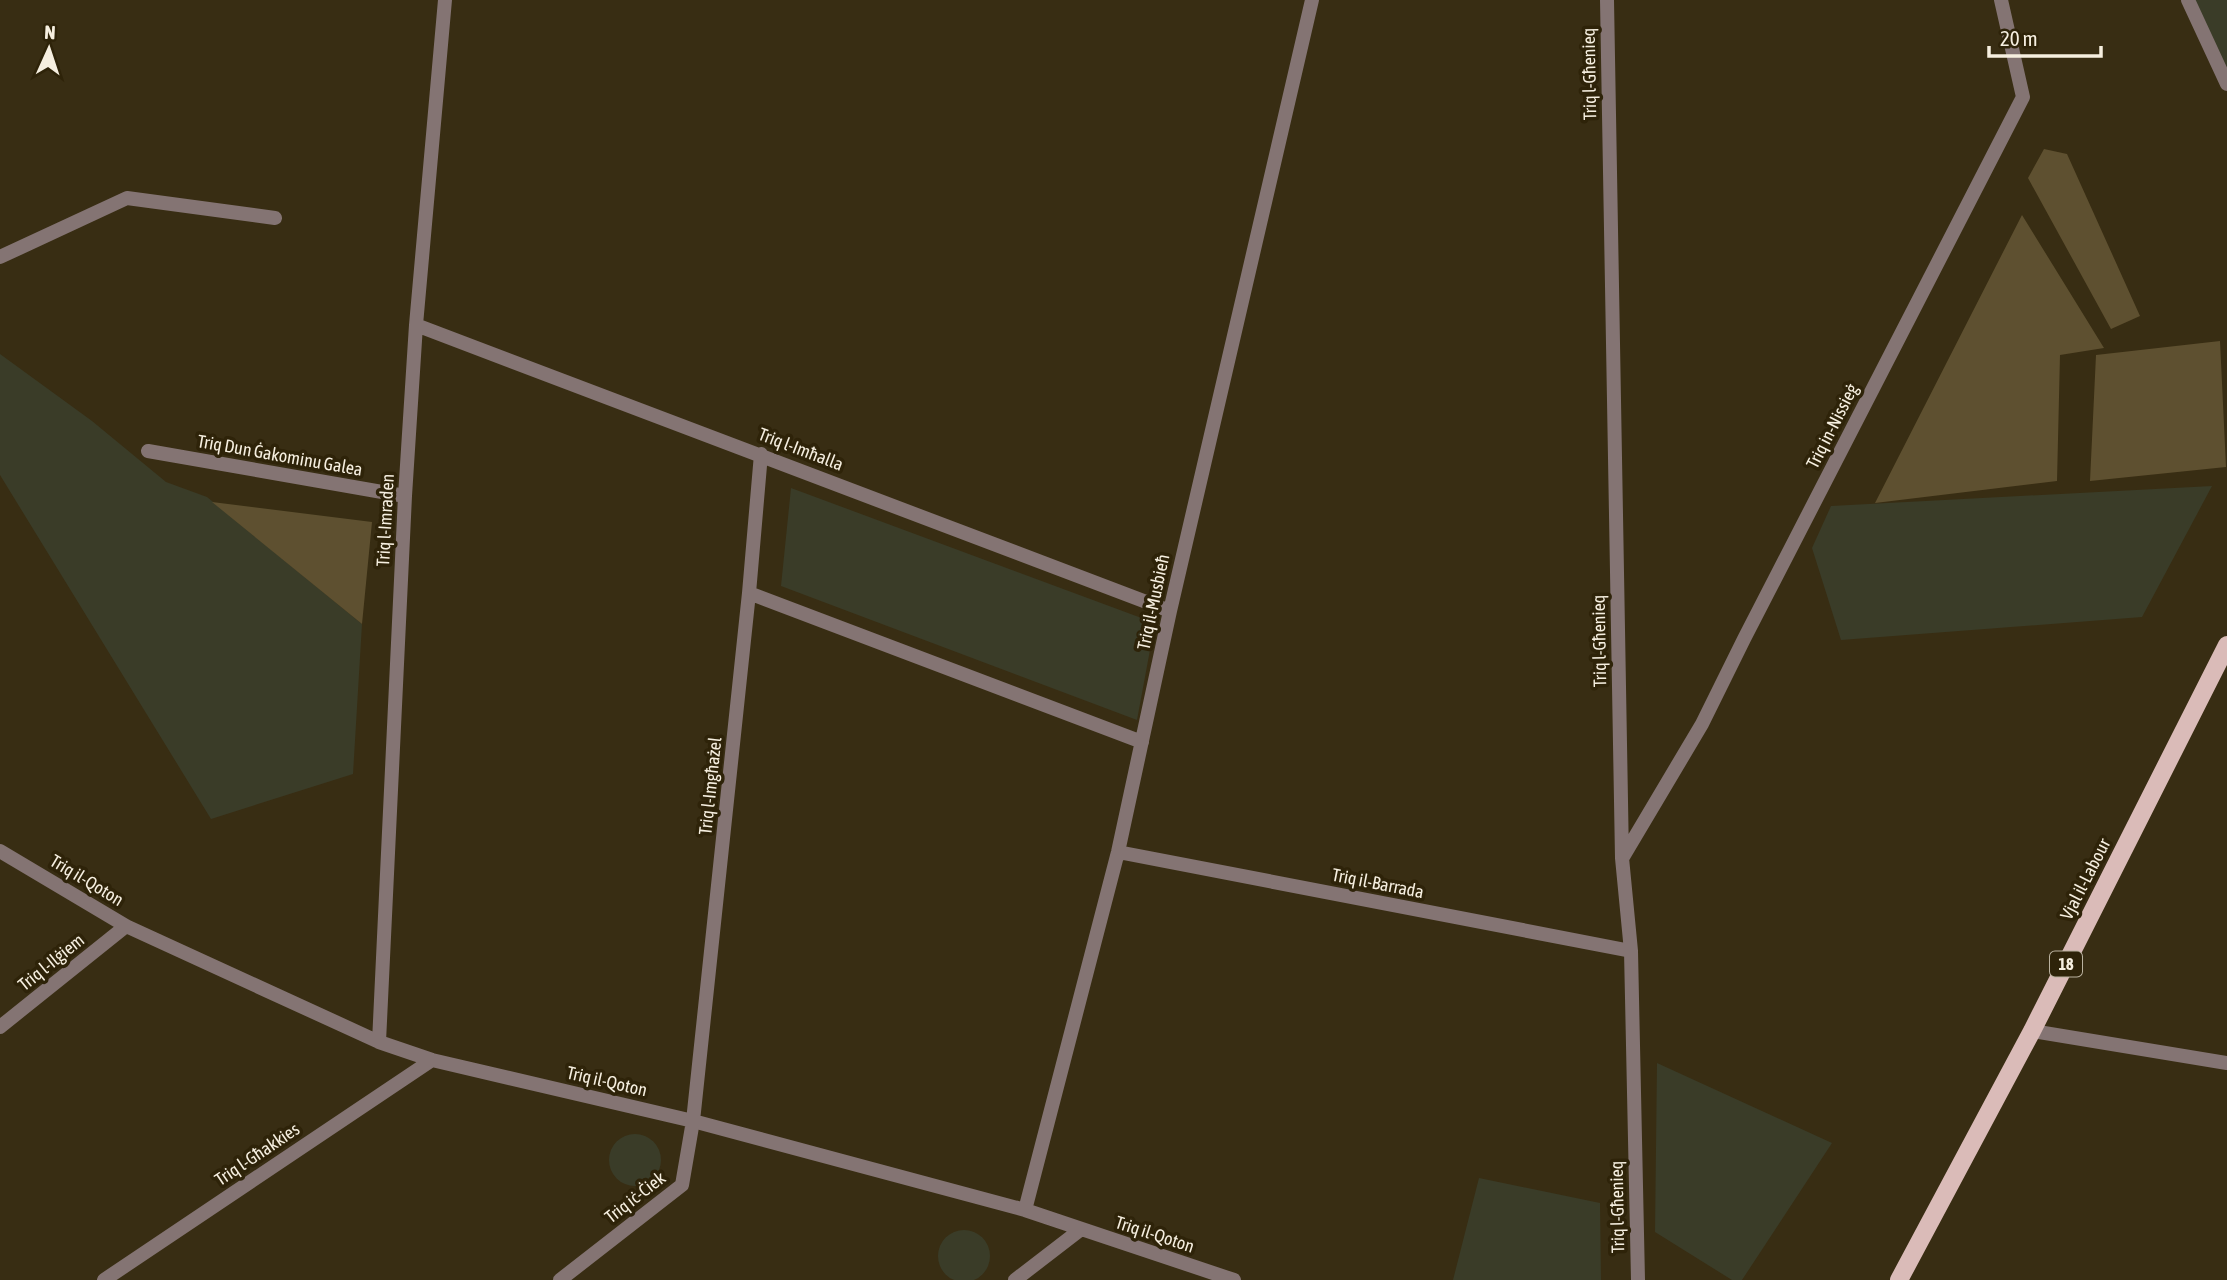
<svg xmlns="http://www.w3.org/2000/svg" width="2227" height="1280" font-family="'Asap Condensed',sans-serif">
  <style>
    .green { fill: #3a3c28 }
    .building { fill: #5e5030 }
    .lines { fill: none; stroke-linecap: round; stroke-linejoin: round }
    .lane { stroke: #847473; stroke-width: 14 }
    .street { stroke: #847473; stroke-width: 14 }
    .primary { stroke: #dabbb8; stroke-width: 18 }
    .labels { text-anchor: middle; dominant-baseline: central; stroke-width: 7; stroke-linejoin: round; paint-order: stroke }
    .shield { fill: #2e2309; stroke: #bab2a0; stroke-width: 2 }
    .shield-label { font-size: 16px; font-weight: bold; fill: #f6efe0 }
    .street-label { font-size: 18px; fill: #f6efe0; stroke: #2e2309 }
  </style>
  <rect width="100%" height="100%" fill="#382d13"/>
  <path class="green" d="M2188,0h39v84z
    M0,354l92,67 74,61 41,15 155,127 -9,150 -142,45 -211,-344z
    M2212,486l-70,131 -301,23 -29,-92 19,-42z
    M791,488l364,135 -18,97 -356,-134z
    M1657,1063l175,80 -90,137h-10l-77,-48z
    M609 1160a26 26 0 1 1 52 0a26 26 0 1 1-52 0Z
    M1479,1178l121,25 1,77h-148z
    M938 1256a26 26 0 1 1 52 0a26 26 0 1 1-52 0Z"/>
  <path class="building" d="M2044,149l23,5 73,162 -29,13 -83,-151z
    M2022,215l82,133 -44,7 -3,126 -182,22z
    M2220,341l6,126 -136,14 6,-126z
    M212,502l160,20 -10,102z"/>
  <g class="lines">
    <path class="lane" d="M0,257l127,-59 148,20
      M2032,1031l195,32"/>
    <path class="street" d="M1607,0l15,858 9,93 7,329
      M2188,0l39,84
      M416,325l754,286
      M148,451l257,45
      M749,593l393,149
      M0,851l126,75 253,116 53,18 261,61 332,89 209,70
      M1118,852l513,99
      M1623,857l79,-133 42,-85 279,-542 -22,-97
      M0,1027l126,-101
      M379,1042l26,-546 11,-171 29,-325
      M1025,1210l93,-358 52,-241 142,-611
      M104,1280l328,-220
      M560,1280l122,-95 11,-64 56,-528 12,-139
      M1015,1280l65,-50"/>
    <path class="primary" d="M1899,1280l133,-249 195,-386"/>
  </g>
  <g class="labels">
    <rect class="shield" x="2050" y="951.5" width="32" height="25" rx="5"/>
    <g class="shield-label">
      <text x="2066" y="964">18</text>
    </g>
    <g class="street-label">
      <text transform="translate(1589 74) rotate(-91)">Triq l-Għenieq</text>
      <text transform="translate(1832 426) rotate(-63)">Triq in-Nissieġ</text>
      <text transform="translate(801 449) rotate(21)">Triq l-Imħalla</text>
      <text transform="translate(280 455) rotate(10)">Triq Dun Ġakominu Galea</text>
      <text transform="translate(385 520) rotate(-87)">Triq l-Imraden</text>
      <text transform="translate(1153 602) rotate(-78)">Triq il-Musbieħ</text>
      <text transform="translate(1599 641) rotate(-91)">Triq l-Għenieq</text>
      <text transform="translate(710 786) rotate(-84)">Triq l-Imgħażel</text>
      <text transform="translate(2085 879) rotate(-63)">Vjal il-Labour</text>
      <text transform="translate(87 880) rotate(31)">Triq il-Qoton</text>
      <text transform="translate(1378 883) rotate(11)">Triq il-Barrada</text>
      <text transform="translate(51 962) rotate(-39)">Triq l-Ilġiem</text>
      <text transform="translate(607 1081) rotate(13)">Triq il-Qoton</text>
      <text transform="translate(257 1154) rotate(-34)">Triq l-Għakkies</text>
      <text transform="translate(635 1197) rotate(-38)">Triq iċ-Ċiek</text>
      <text transform="translate(1617 1207) rotate(-91)">Triq l-Għenieq</text>
      <text transform="translate(1155 1234) rotate(18)">Triq il-Qoton</text>
    </g>
  </g>
  <g transform="translate(49 49) rotate(3)" stroke="#2e2309" stroke-width="5" paint-order="stroke">
  <path d="M0-5L12 26L0 18L-12 26Z" fill="#f6efe0"/>
  <text y="-10" font-size="19" font-weight="bold" text-anchor="middle" fill="#f6efe0">N</text>
  </g>
  <path d="M1989 46v10h112v-10" fill="none" stroke="#f6efe0" stroke-width="3.5"/>
  <text x="2000" y="46" font-size="21" fill="#f6efe0" stroke="#2e2309" stroke-width="5" paint-order="stroke">20 m</text>
</svg>
